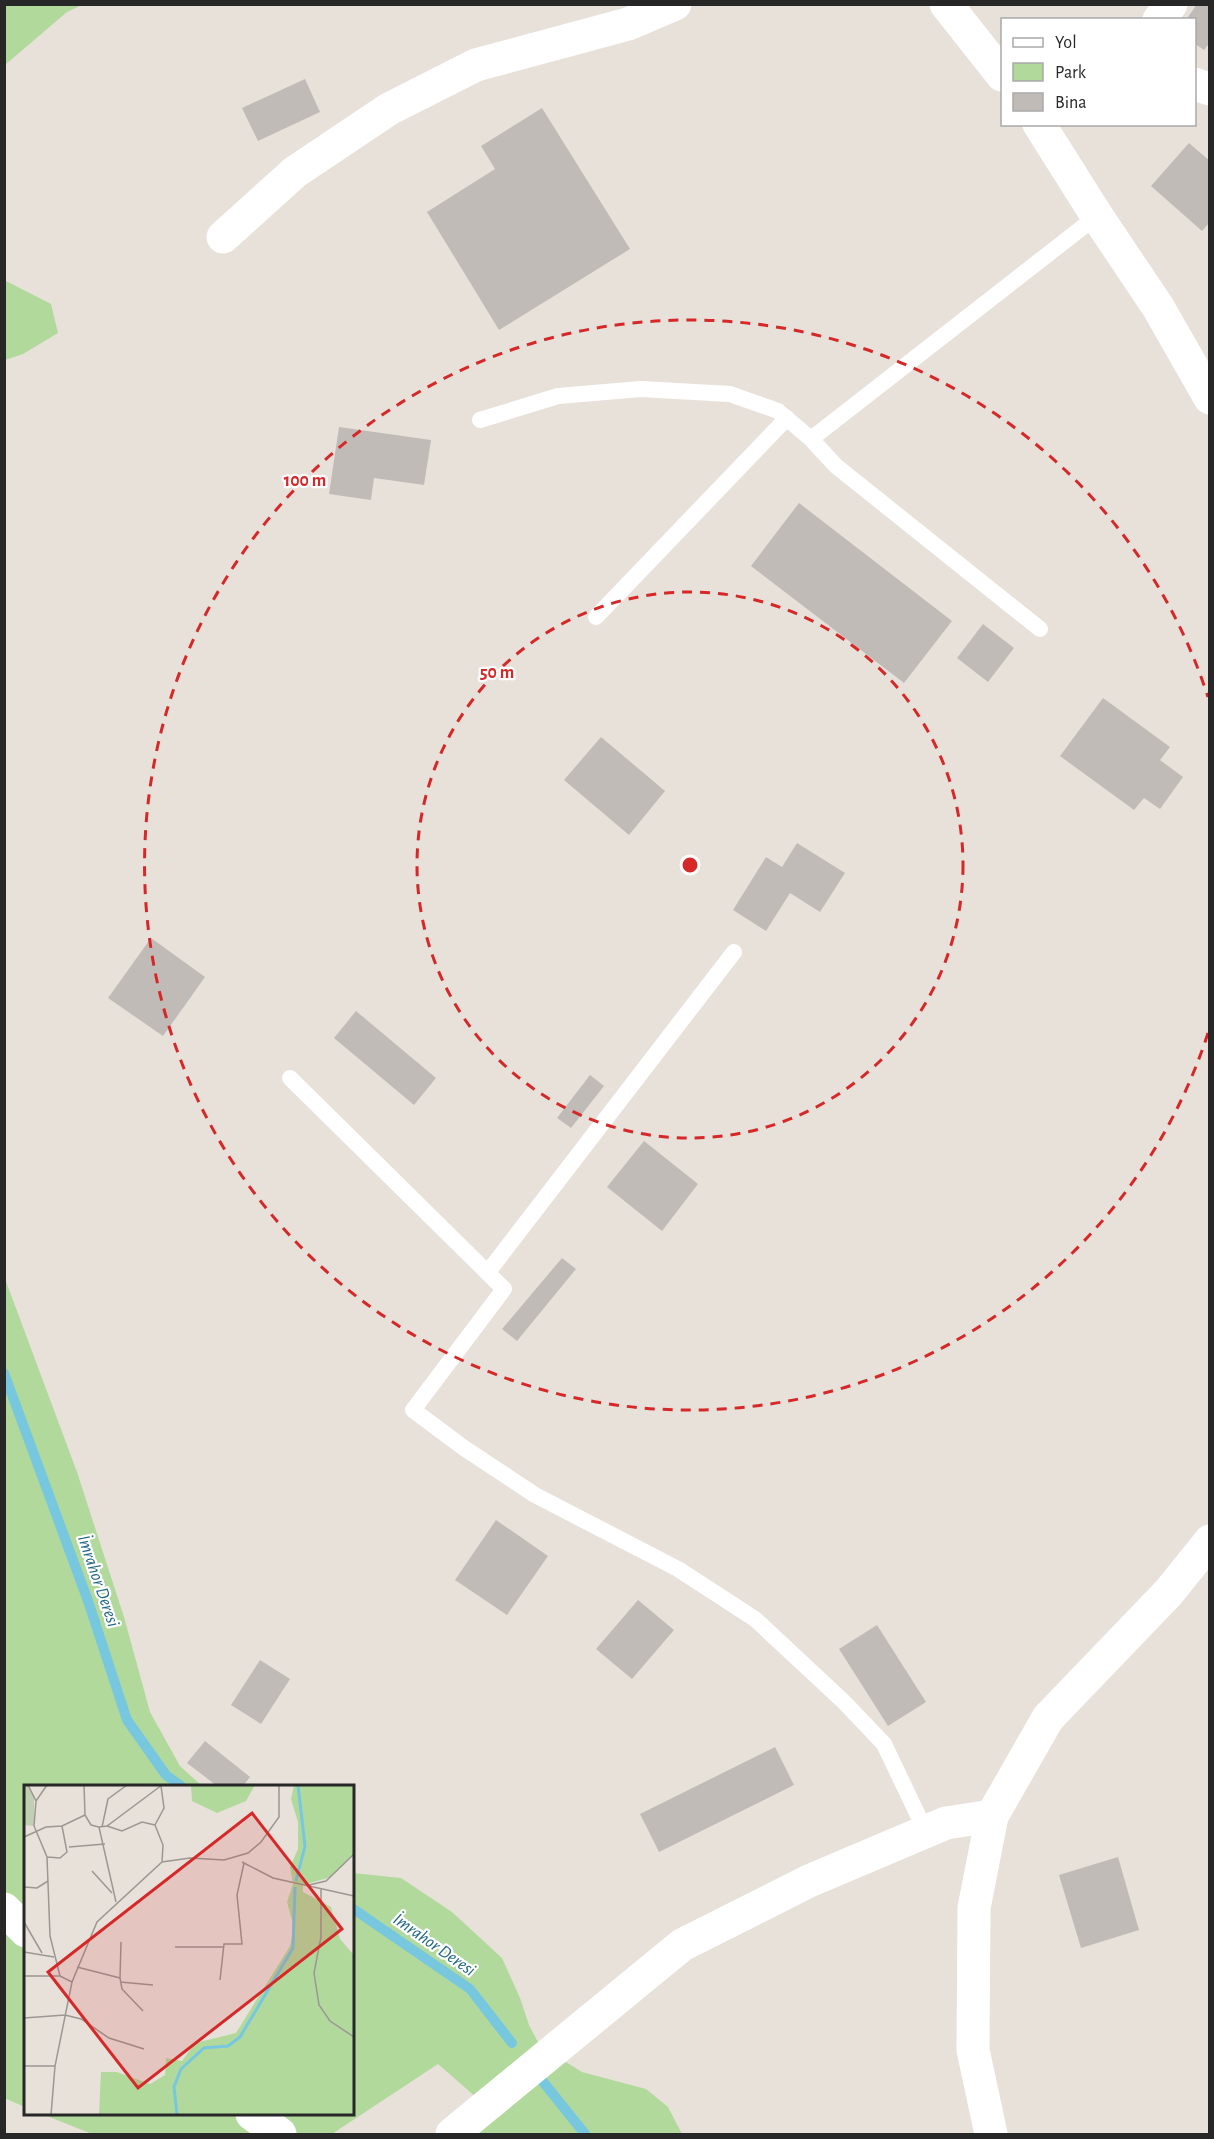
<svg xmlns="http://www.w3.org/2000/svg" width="1214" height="2139" font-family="'Alegreya Sans',sans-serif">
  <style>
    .green { fill: #b2d99c }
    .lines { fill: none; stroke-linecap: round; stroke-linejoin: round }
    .stream { stroke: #77c7df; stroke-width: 10 }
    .building { fill: #c0bbb6 }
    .service { stroke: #fff; stroke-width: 16 }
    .minor { stroke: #fff; stroke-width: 33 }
    .ring { fill: none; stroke: #d62828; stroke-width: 3; stroke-dasharray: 10 8 }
    .labels { text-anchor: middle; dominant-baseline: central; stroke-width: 4.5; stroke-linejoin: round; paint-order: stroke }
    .water-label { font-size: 18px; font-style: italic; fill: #1c6585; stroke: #fff }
    .inset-river { fill: none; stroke: #77c7df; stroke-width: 3 }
    .inset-road { fill: none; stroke: #9b9792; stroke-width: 1.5 }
    .view { fill: #d62828; fill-opacity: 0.15; stroke: #d62828; stroke-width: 3 }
    .inset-edge { fill: none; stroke: #272727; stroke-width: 3 }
    .centre { fill: #d62828; stroke: #fff; stroke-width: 3 }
    .ring-label { font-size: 18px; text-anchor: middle; font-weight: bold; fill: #d62828; stroke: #fff; stroke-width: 4.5; stroke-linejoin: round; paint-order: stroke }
  </style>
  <rect width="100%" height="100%" fill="#e8e1da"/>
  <path class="green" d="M5,4h77v1l-15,7 -62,53z
    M4,280l47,24 7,29 -35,21 -18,6z
    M4,1276l73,196 47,145 26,95 30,54 22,20h-176l-1,321 -21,-9z
    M353,1873l48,5 51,34 50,46 18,40 9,27 11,21 42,26 64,17 22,18 14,27h-226l30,-28 -48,-42 -106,70h-240l-50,-20h310z"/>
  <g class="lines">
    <path class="stream" d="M4,1373l84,228 39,119 39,55 15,11
      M352,1908l118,81 42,54
      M536,2073l49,61"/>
  </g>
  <path class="building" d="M1197,4h13v38l-6,8 -10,-7v-23h-8z
    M305,79l15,33 -62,29 -16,-33z
    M542,108l88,141 -131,81 -72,-118 68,-43 -14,-23z
    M1189,143l21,18v61l-8,9 -51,-45z
    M339,427l92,13 -7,45 -50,-7 -3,22 -42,-6z
    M799,503l153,118 -48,62 -153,-117z
    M983,624l31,24 -26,34 -31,-24z
    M1103,698l67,49 -10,13 23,17 -23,32 -16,-11 -10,12 -74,-54z
    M601,737l64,54 -36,44 -65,-55z
    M797,843l48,30 -25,39 -30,-19 -24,38 -33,-21 33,-53 16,10z
    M151,938l54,39 -42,59 -55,-38z
    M356,1011l80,67 -22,27 -80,-67z
    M590,1075l14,11 -33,42 -14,-10z
    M644,1141l54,43 -36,47 -55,-44z
    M562,1258l14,11 -59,72 -15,-12z
    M496,1520l52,36 -41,59 -52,-35z
    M638,1600l36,30 -42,49 -36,-30z
    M877,1625l49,77 -38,24 -49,-77z
    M260,1660l30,19 -29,45 -30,-19z
    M205,1741l45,36 -7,9h-26l-30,-23z
    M775,1747l19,38 -135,67 -19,-38z
    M1118,1857l21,73 -58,18 -22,-73z"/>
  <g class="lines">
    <path class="service" d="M480,420l78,-24 83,-7 89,5 48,17 33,28
      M596,617l191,-199
      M1040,629l-204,-163 -25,-27 286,-223
      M290,1078l214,211 -91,121 51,38 71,47 143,74 77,50 89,83 40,42 42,88
      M488,1272l246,-320"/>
    <path class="minor" d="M946,4l56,71
      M1159,20l12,-16
      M1194,84l16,5
      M1039,124l58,92 61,91 52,91
      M223,237l72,-65 94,-63 87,-44 152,-41 47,-20
      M4,1909l22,22
      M252,2114l28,20
      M452,2134l230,-189 127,-64 137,-58 46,-7
      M991,2134l-18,-84 1,-142 18,-92 56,-98 121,-126 41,-51"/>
  </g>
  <g class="ring">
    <circle cx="690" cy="865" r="273"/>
    <path d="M1208 1033A545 545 0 1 1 1208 697"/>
  </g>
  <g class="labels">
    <g class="water-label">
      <text transform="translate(98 1581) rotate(71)">İmrahor Deresi</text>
      <text transform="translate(434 1945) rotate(35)">İmrahor Deresi</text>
    </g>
  </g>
  <g transform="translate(24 1785)">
    <rect width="330" height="330" fill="#e8e1da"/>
    <path d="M167,0h64l-9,16 -29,12 -25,-12zM270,0h60v69l-23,23 -28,8v7l28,15 9,32 14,16v160h-255l2,-43h16l33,12 15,-9 1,-17 16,3 13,-18 41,-10 54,-87 4,-19 -7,-25 6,-18 -3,-17 8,-18v-27l-7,-23z" fill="#b2d99c"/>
    <path d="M0,0h4l6,11v30l-10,-1z" fill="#c2cfb3"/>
    <path class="inset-river" d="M272,96l9,-35 -7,-61M153,330l-3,-28 7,-18 23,-21 24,-2 12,-9 53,-89 2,-61"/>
    <path class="inset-road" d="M4,0l8,16 -2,25 13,31 3,79 10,40M60,0l1,30 6,10 8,2 17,75M137,1l3,22 -9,17 8,20 -1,17M12,16l11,-16M83,41l15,5 20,-9 13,3M75,42l8,-1 55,-41M78,42l6,-28 19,-14M0,52l22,-10 16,-1 23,-11M45,62l36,-3M23,72l13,1 7,-6 -5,-26M218,77l31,16 81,18M68,86l20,22M285,100l17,-4 28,-27M0,102l13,1 11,-7M297,104v48l-7,36 5,32 11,16 24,16M0,137l18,31M151,162h48M0,167l30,5M53,182l43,11 1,-36M0,191h36l12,6M96,193l2,11 21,22M196,195l4,-36h18l-5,-49 7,-32M96,197l33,3M0,233l41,-3 16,4 28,19 35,11M0,281h31M27,330l4,-49 17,-84 25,-60 65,-60 28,-4 34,2 24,-7 13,-11 18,-25v-32"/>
    <path class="view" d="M228,28l90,116 -204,159 -90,-116z"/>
    <rect width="330" height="330" class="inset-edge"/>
  </g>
  <circle cx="690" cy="865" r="9" class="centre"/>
  <g class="ring-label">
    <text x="305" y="486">100 m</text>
    <text x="497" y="678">50 m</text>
  </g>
  <rect width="1214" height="2139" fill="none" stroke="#272727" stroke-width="12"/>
  <rect x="1001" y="18" width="195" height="108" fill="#ffffff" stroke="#a9a9a9" stroke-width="1.5"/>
  <rect x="1013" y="38" width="30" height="9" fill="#ffffff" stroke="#a9a9a9" stroke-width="1.5"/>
  <text x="1055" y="48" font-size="18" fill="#272727">Yol</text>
  <rect x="1013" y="63" width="30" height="18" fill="#b2d99c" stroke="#a9a9a9" stroke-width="1.5"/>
  <text x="1055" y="78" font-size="18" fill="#272727">Park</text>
  <rect x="1013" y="93" width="30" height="18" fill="#c0bbb6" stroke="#a9a9a9" stroke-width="1.5"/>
  <text x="1055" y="108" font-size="18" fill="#272727">Bina</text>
</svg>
